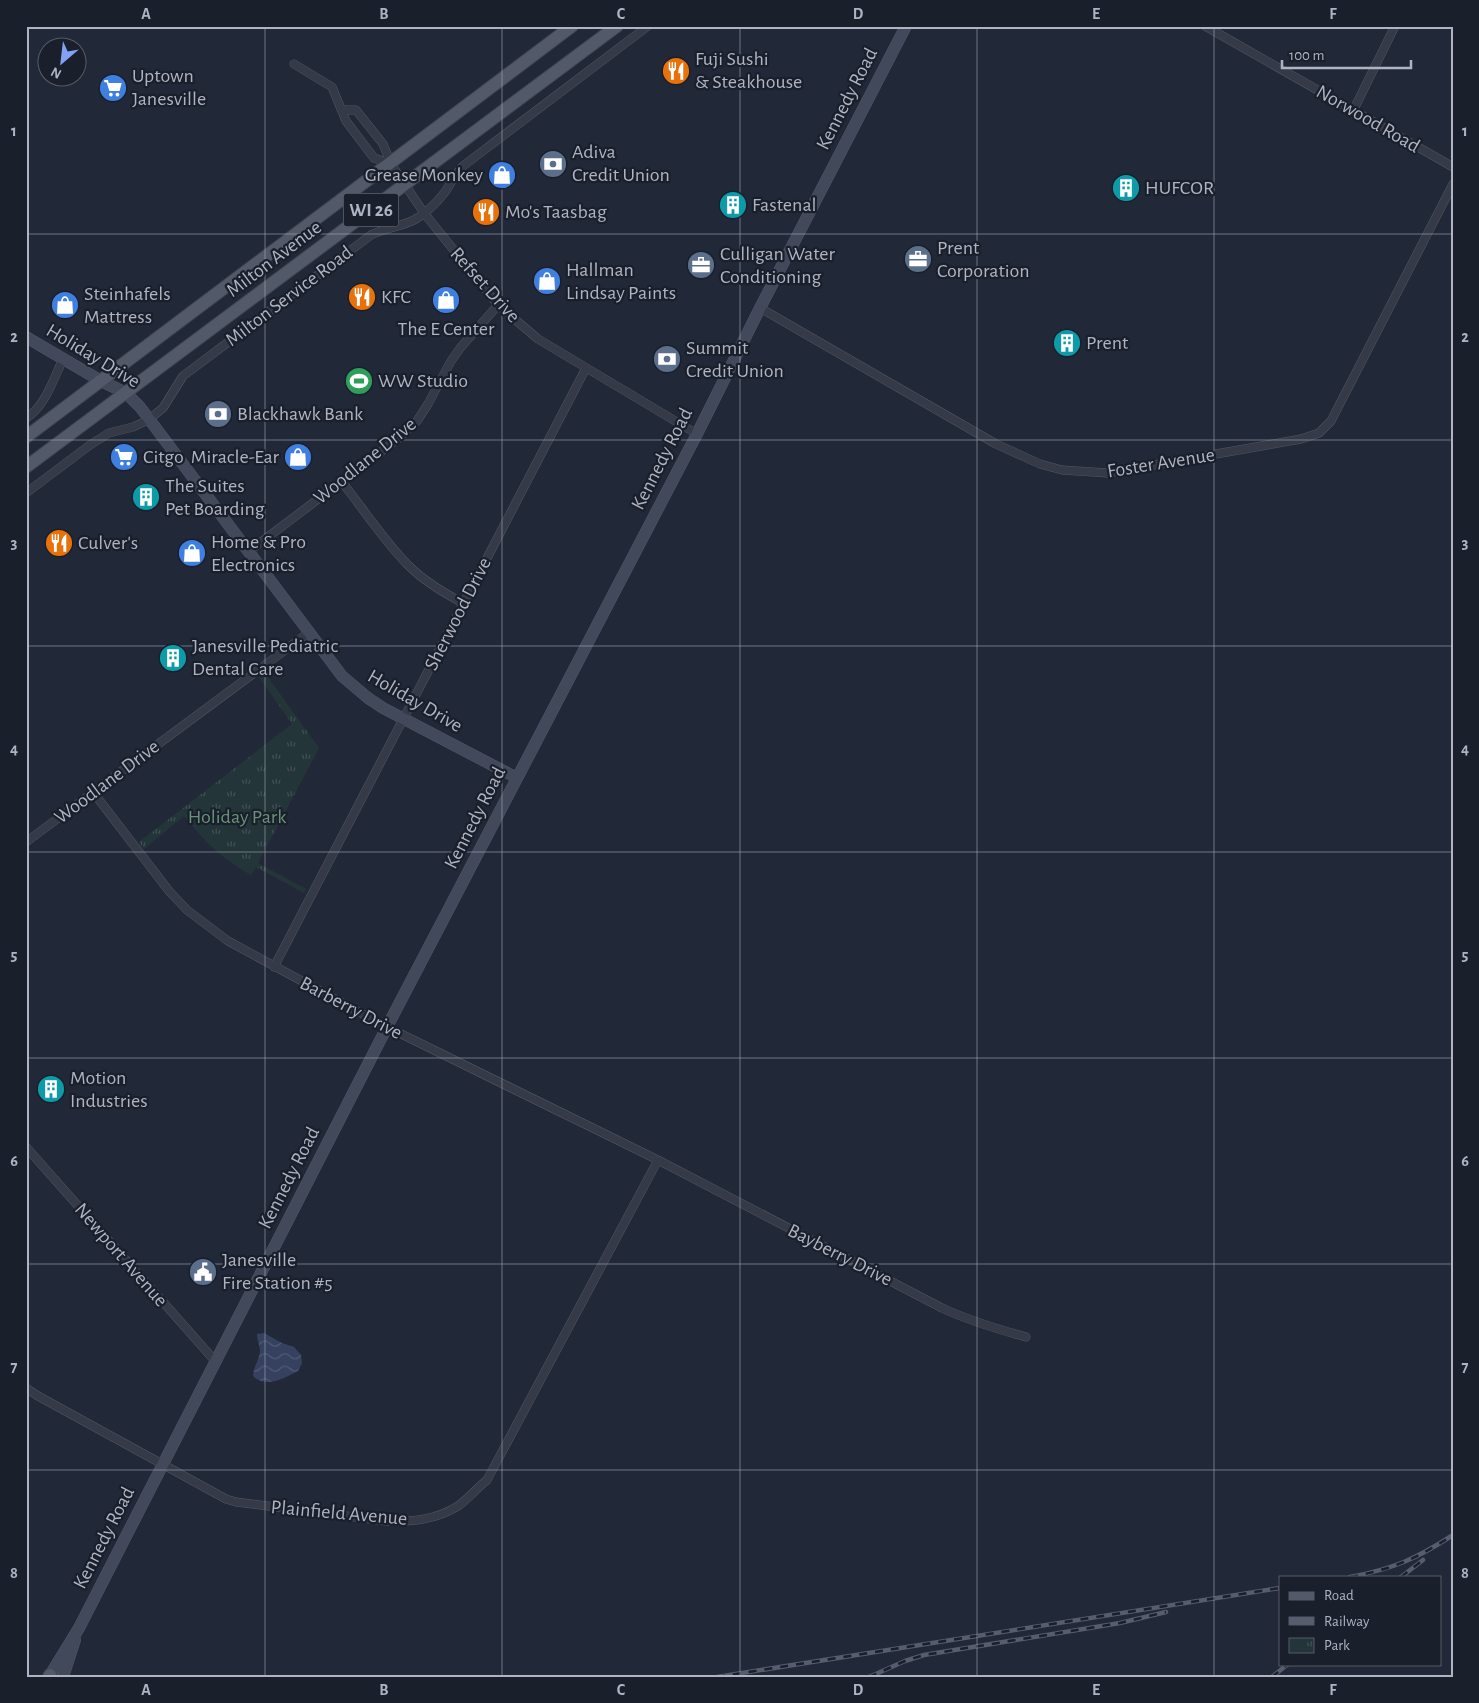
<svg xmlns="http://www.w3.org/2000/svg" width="1479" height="1703" font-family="'Alegreya Sans',sans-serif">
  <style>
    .park { fill: url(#park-tufts) }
    .water { fill: url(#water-waves) }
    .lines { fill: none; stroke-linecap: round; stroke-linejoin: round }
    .street-casing { stroke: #525765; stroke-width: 9 }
    .secondary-casing { stroke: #525765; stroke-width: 12 }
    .primary-casing { stroke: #3e4351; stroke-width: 14 }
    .street { stroke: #343a47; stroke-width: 8 }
    .secondary { stroke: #42495a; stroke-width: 11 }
    .primary { stroke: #525968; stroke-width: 12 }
    .rail-casing { stroke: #565d6e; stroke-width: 4.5 }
    .rail { stroke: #1a1f2c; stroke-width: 2.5; stroke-dasharray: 8; stroke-linecap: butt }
    .grid { fill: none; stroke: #afb4c4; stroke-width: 1; stroke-opacity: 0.55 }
    .labels { text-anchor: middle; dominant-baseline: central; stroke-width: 4.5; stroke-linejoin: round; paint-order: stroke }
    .shield { fill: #1a1f2c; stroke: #828796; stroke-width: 1 }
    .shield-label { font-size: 19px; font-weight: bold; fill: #afb4c4 }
    .poi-label { font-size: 20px; fill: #afb4c4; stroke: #1a1f2c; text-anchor: start }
    .street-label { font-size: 20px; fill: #afb4c4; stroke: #1a1f2c }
    .park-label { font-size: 20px; fill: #679476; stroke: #1a1f2c }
    .neatline { fill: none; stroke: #afb4c4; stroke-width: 2 }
    .grid-label { font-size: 16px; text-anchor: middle; font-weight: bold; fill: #afb4c4 }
  </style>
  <defs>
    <pattern id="park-tufts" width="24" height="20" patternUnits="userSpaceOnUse" patternTransform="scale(1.25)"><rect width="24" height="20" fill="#243539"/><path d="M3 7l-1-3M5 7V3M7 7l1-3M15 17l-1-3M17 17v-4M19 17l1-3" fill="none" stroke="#415054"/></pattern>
    <pattern id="water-waves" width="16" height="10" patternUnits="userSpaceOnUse" patternTransform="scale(1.25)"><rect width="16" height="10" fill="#35415e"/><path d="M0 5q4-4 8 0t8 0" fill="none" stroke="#505a73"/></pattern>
  </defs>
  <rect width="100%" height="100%" fill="#212837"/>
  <path class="park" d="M265,673l54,75 -61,115 48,26 -2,4 -48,-26 -5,8c-31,-18 -44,-31 -67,-59l-40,33 -5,-7 153,-118 -33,-47z"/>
  <path class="water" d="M264,1333l18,10 12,4 7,8 1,8 -4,8c-14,7 -31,18 -45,5 1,-11 6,-15 7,-25 0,-6 -3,-10 -3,-17z"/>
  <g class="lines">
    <defs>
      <path id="street" d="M1205,26l248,141
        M294,64l38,23 14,34 28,37 17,6
        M342,110h14l27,34 8,20 33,49 74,92 40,34 159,95
        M1353,111l42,-85
        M760,308l236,136 44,20 22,6 46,3 193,-34 18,-6 12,-12 122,-237
        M26,418c19,-11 28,-40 37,-59
        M342,482c22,28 42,59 67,84 16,16 35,27 54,37
        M26,493l64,-48 19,-12 24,-6 15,-7 15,-12 20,-32 188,-141c15,-8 34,-8 48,-18 9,-6 19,-16 26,-25 6,-9 10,-18 18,-26l185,-140
        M248,552l151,-114 18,-17 11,-17 23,-43 10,-14 37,-42
        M93,792l76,99 18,19 41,31 159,86 271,133 284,148c28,13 55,21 84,29
        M26,842l282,-209
        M274,967l312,-599
        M26,1147l190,215
        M26,1388l12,8 188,103 10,3 150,19c25,1 50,-1 72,-15 10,-7 19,-18 29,-26l171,-320"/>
      <path id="secondary" d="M26,337l75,44 25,12 14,14 202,269 26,22 15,10 134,70
        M49,1677l30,-49 308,-601 310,-593 63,-126 146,-282
        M63,1677l12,-37"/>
      <path id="primary" d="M26,437l546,-411
        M26,467l591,-441
        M49,1677l1,-2"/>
    </defs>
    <use href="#street" class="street-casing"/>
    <use href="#secondary" class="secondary-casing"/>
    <use href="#primary" class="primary-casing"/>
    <use href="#street" class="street"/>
    <use href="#secondary" class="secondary"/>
    <use href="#primary" class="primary"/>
    <defs>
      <path id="rail" d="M1350,1577c43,-8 66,-18 103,-42
        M1401,1577l22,-17
        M717,1677l563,-89
        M869,1677l36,-16 19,-6 196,-32 46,-11
        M1272,1677l16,-13"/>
    </defs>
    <use href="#rail" class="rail-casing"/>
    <use href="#rail" class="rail"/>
  </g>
  <path class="grid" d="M265,26v1651M502,26v1651M740,26v1651M977,26v1651M1214,26v1651M26,234h1427M26,440h1427M26,646h1427M26,852h1427M26,1058h1427M26,1264h1427M26,1470h1427"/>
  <defs>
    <symbol id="restaurant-disc" viewBox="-11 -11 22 22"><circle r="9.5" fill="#e8710a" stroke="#1a1f2c"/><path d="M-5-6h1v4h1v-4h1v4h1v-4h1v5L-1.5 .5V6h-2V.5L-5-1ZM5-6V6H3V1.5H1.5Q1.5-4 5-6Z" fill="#fff"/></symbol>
    <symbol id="supermarket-disc" viewBox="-11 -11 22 22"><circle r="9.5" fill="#3f7fe0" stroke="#1a1f2c"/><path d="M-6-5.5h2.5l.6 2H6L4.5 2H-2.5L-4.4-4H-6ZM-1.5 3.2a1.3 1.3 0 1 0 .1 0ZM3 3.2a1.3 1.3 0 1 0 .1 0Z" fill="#fff"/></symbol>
    <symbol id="bank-disc" viewBox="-11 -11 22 22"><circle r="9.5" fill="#5c6f8a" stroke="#1a1f2c"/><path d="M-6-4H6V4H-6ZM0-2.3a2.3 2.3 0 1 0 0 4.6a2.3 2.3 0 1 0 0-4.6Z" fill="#fff"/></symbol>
    <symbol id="shop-disc" viewBox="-11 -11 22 22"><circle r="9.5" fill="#3f7fe0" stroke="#1a1f2c"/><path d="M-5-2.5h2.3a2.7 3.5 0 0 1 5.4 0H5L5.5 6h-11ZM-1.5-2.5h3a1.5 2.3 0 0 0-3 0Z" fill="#fff"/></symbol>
    <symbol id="building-disc" viewBox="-11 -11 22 22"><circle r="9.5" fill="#0f9aa8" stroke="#1a1f2c"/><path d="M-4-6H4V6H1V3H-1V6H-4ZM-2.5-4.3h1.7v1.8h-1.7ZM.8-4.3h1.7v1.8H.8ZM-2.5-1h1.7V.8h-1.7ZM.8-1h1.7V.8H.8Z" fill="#fff"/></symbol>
    <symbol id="office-disc" viewBox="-11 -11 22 22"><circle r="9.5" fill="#5c6f8a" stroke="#1a1f2c"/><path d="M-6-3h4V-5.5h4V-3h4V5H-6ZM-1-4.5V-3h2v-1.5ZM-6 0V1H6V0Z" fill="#fff"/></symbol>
    <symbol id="stadium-disc" viewBox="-11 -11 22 22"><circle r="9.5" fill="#2e9e5b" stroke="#1a1f2c"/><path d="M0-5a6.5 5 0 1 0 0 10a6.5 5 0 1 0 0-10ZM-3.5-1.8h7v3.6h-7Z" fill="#fff"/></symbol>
    <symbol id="civic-disc" viewBox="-11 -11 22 22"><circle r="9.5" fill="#5c6f8a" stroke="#1a1f2c"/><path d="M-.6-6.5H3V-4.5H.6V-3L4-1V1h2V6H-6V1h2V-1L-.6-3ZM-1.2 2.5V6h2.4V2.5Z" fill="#fff"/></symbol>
  </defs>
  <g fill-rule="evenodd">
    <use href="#restaurant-disc" x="660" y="55" width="32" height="32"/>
    <use href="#supermarket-disc" x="97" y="72" width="32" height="32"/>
    <use href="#bank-disc" x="537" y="148" width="32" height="32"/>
    <use href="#shop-disc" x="486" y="159" width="32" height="32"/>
    <use href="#building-disc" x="1110" y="172" width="32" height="32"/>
    <use href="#building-disc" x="717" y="189" width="32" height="32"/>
    <use href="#restaurant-disc" x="470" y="196" width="32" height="32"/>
    <use href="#office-disc" x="902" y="243" width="32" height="32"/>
    <use href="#office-disc" x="685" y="249" width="32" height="32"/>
    <use href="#shop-disc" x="531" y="265" width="32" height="32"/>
    <use href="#restaurant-disc" x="346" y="281" width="32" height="32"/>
    <use href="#shop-disc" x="430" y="284" width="32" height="32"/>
    <use href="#shop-disc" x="49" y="289" width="32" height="32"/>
    <use href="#building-disc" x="1051" y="327" width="32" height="32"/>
    <use href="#bank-disc" x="651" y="343" width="32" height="32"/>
    <use href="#stadium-disc" x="343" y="365" width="32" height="32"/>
    <use href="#bank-disc" x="202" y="398" width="32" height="32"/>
    <use href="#supermarket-disc" x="108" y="441" width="32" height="32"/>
    <use href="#shop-disc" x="282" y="441" width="32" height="32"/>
    <use href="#building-disc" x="130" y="481" width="32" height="32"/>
    <use href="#restaurant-disc" x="43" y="527" width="32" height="32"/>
    <use href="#shop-disc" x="176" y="537" width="32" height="32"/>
    <use href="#building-disc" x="157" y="642" width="32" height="32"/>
    <use href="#building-disc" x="35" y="1073" width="32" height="32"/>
    <use href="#civic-disc" x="187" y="1256" width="32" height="32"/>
  </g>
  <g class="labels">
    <rect class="shield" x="343.5" y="193.5" width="55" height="33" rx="4"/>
    <g class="shield-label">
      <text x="371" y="210">WI 26</text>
    </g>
    <g class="poi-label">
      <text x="695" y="59">Fuji Sushi<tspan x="695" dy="23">&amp; Steakhouse</tspan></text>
      <text x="132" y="76">Uptown<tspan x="132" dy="23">Janesville</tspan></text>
      <text x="572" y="152">Adiva<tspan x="572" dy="23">Credit Union</tspan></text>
      <text x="483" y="175" text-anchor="end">Grease Monkey</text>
      <text x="1145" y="188">HUFCOR</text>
      <text x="752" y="205">Fastenal</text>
      <text x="505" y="212">Mo's Taasbag</text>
      <text x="937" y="248">Prent<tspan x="937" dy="23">Corporation</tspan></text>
      <text x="720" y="254">Culligan Water<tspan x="720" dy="23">Conditioning</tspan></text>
      <text x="566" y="270">Hallman<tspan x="566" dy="23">Lindsay Paints</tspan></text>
      <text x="84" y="294">Steinhafels<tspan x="84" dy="23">Mattress</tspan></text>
      <text x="381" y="297">KFC</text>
      <text x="446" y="329" text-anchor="middle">The E Center</text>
      <text x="1086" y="343">Prent</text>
      <text x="686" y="348">Summit<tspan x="686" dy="23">Credit Union</tspan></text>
      <text x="378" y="381">WW Studio</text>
      <text x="237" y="414">Blackhawk Bank</text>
      <text x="143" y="457">Citgo</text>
      <text x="279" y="457" text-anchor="end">Miracle-Ear</text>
      <text x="165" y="486">The Suites<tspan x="165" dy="23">Pet Boarding</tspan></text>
      <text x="211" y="542">Home &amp; Pro<tspan x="211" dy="23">Electronics</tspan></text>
      <text x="78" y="543">Culver's</text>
      <text x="192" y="646">Janesville Pediatric<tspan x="192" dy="23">Dental Care</tspan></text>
      <text x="70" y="1078">Motion<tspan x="70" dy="23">Industries</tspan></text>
      <text x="222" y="1260">Janesville<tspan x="222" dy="23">Fire Station #5</tspan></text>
    </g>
    <g class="street-label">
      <text transform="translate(847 99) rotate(-63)">Kennedy Road</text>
      <text transform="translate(1368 119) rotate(30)">Norwood Road</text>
      <text transform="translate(274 259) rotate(-37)">Milton Avenue</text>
      <text transform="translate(485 285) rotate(48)">Refset Drive</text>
      <text transform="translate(289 296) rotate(-37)">Milton Service Road</text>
      <text transform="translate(93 356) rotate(31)">Holiday Drive</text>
      <text transform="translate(662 459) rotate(-63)">Kennedy Road</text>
      <text transform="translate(365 461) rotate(-39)">Woodlane Drive</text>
      <text transform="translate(1161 463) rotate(-9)">Foster Avenue</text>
      <text transform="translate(458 614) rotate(-63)">Sherwood Drive</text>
      <text transform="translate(415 701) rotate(30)">Holiday Drive</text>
      <text transform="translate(107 782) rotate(-37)">Woodlane Drive</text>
      <text transform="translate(475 818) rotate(-63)">Kennedy Road</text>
      <text transform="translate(351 1008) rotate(28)">Barberry Drive</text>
      <text transform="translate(289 1178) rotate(-63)">Kennedy Road</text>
      <text transform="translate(121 1255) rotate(49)">Newport Avenue</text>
      <text transform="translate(840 1255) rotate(27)">Bayberry Drive</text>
      <text transform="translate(339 1513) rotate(5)">Plainfield Avenue</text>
      <text transform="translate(104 1538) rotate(-63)">Kennedy Road</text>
    </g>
    <g class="park-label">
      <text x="237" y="817">Holiday Park</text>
    </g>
  </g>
  <rect width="1479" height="1703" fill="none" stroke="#1a1f2c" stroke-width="55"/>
  <rect x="1279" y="1576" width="162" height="90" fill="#1a1f2c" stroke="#565b69"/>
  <rect x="1289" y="1592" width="25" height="8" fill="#525968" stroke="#565b69"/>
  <text x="1324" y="1600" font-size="15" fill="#afb4c4">Road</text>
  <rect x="1289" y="1617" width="25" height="8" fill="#565d6e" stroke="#565b69"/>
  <text x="1324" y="1626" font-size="15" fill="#afb4c4">Railway</text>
  <rect x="1289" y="1638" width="25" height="15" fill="url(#park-tufts)" stroke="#565b69"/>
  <text x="1324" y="1650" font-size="15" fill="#afb4c4">Park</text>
  <g transform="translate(62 62) rotate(208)"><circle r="24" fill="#1a1f2c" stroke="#565b69"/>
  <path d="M0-4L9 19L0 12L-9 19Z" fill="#83a2f4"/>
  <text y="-8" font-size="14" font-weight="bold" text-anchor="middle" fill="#afb4c4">N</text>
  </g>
  <path d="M1282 60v8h129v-8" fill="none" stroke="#afb4c4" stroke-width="2.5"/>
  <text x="1289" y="60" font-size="15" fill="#afb4c4" stroke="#1a1f2c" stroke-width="4" paint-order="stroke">100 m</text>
  <rect x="28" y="28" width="1424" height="1648" class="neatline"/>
  <g class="grid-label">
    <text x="146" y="19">A</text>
    <text x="384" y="19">B</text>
    <text x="621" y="19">C</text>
    <text x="858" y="19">D</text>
    <text x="1096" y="19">E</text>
    <text x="1333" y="19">F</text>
    <text x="14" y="136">1</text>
    <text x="1465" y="136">1</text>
    <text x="14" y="342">2</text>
    <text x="1465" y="342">2</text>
    <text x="14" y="548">3</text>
    <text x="1465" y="548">3</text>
    <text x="14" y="754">4</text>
    <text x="1465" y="754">4</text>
    <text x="14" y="960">5</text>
    <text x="1465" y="960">5</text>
    <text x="14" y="1166">6</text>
    <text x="1465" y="1166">6</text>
    <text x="14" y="1372">7</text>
    <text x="1465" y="1372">7</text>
    <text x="14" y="1578">8</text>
    <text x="1465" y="1578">8</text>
    <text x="146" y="1695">A</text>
    <text x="384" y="1695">B</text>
    <text x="621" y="1695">C</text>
    <text x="858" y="1695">D</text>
    <text x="1096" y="1695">E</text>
    <text x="1333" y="1695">F</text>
  </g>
</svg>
